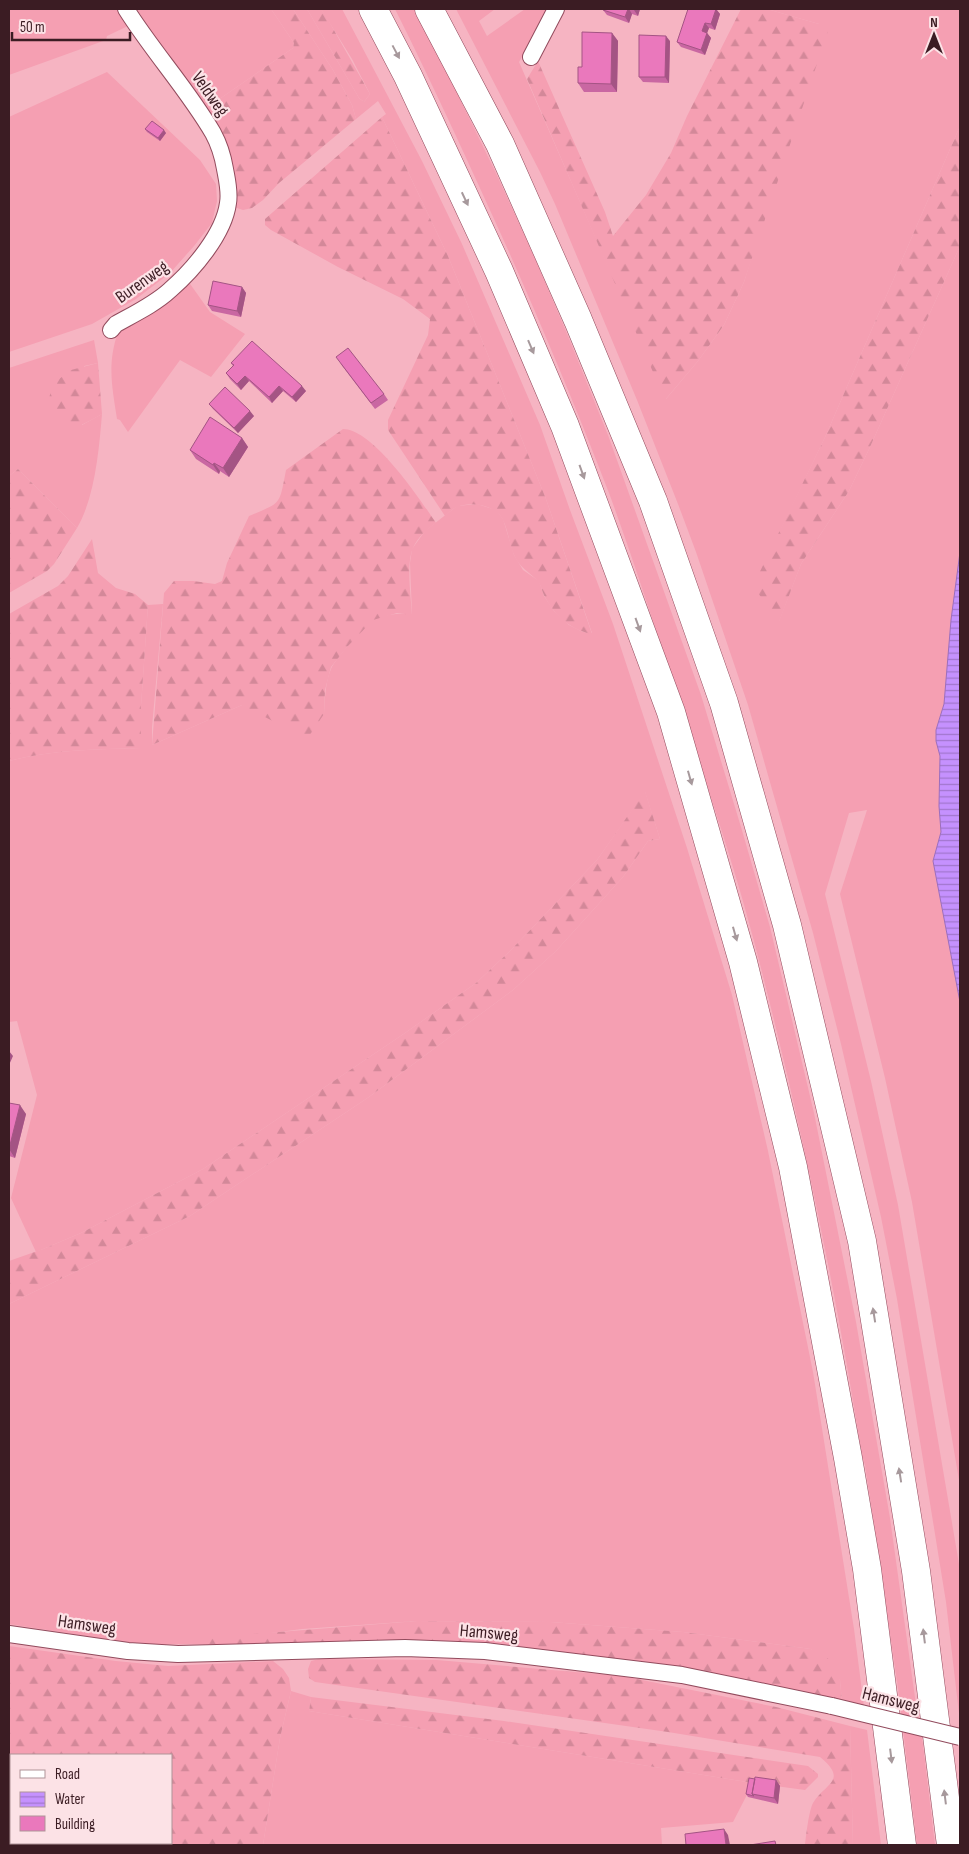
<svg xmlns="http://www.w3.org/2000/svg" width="969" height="1854" font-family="'Sofia Sans Condensed',sans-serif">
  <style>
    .grass { fill: #f59fb2 }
    .forest { fill: url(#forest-firs) }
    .water { fill: url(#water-rules); stroke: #9c6ebc }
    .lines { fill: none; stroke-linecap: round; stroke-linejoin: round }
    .minor-casing { stroke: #924b5d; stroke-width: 18 }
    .motorway-casing { stroke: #924b5d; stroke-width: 29 }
    .minor { stroke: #fff; stroke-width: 16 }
    .motorway { stroke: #fff; stroke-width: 28 }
    .minor-bridge-casing { stroke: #924b5d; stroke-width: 18; stroke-linecap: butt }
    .minor-bridge { stroke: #fff; stroke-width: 16 }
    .wall { fill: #c967a2 }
    .shaded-wall { fill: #a45484 }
    .building { fill: #ea78bc; stroke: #a45484 }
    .oneway { fill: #a7999c }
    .labels { text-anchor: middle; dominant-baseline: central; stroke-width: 4.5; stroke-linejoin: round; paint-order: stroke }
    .street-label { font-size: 18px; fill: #3b1c23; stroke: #fce2e6 }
  </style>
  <defs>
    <pattern id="forest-firs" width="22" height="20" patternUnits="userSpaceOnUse" patternTransform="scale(1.25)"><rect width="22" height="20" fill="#f59fb2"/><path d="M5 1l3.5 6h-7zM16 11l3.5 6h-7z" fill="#d38899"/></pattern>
    <pattern id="water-rules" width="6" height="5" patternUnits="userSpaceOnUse" patternTransform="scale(1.25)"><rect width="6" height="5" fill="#c591fe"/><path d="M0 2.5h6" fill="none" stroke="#a176cd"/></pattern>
  </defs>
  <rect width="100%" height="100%" fill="#f6b4c2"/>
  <path class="grass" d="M9,9h112l9,16 -23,11 -1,4 -97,35z
    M137,9h134l23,34 -1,5 -88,61 -32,-43z
    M293,9h14l52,89 5,4 6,-8 -18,-35 -31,-50h21l80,152 40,83 78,181 30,85 43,114 74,224 45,147 36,156 45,221 41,257 10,78 -22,-5 -2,-22 -29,-31 -128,-17 -132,-10 -134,-1 -115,8 -113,15h-37l-28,-2 -115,-18v-320l181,-88 179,-119 144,-107 43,-39 67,-74 25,-36 12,-2 -15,-47 -48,68 -86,90 -35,33 -71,50 -202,136 -122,64 -45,19 -25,-54 26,-103 -20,-74 -8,1v-261c42,-11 88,-12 132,-13v-42l7,-101 15,-1 -11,123v18l90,-40 82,9c1,-15 1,-31 7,-45 3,-9 36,-46 43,-50 12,-5 25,-6 38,-5l-2,-51 2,-14 13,-18 32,-25 20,-2 19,6 7,9 11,36 9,15 16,11 5,15 10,15 15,14 14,7 9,1 -46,-134 -98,-243 -66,-139 4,-3 -8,-13 -22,18 -4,-14 -19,-35z
    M395,9h21l79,162 39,85 34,80 40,99 93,260 40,132 29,100 44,186 42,209 34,196 28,201 2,1 15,125h-18l-19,-157 -33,-223 -3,-9c-27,-172 -63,-342 -107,-511 -23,-89 -54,-176 -82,-263 -21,-63 -41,-127 -64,-189 -31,-81 -65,-162 -100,-241 -37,-82 -74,-163 -114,-243z
    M456,9h39l-16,12 8,15 38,-27h25l-31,53 147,337 32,-38 26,-36 20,-43 19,-61 56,-197 -52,-15h193v117l-134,309 -72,151 25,35 22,-57 48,-73 21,-44 90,-201v306l-9,68 -7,84 -8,26v11l4,15 -1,50 2,26 -8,29 27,141v484l-48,-284 -27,-124 -45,-184 27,-84 -18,3 -24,81 46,187 27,124 62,365v152l-14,-120 -49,-303 -16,-82 -40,-173 -28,-111 -65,-228 -52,-153 -18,-48 -41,-104 -82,-196 -15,-32z
    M107,72l93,88 16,24 1,17 -5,22 -18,23 -24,27 -34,26 -44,25 -83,28v-235z
    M188,281l22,31 35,22 -34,43 -31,-17 -52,72 -8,-12 -3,-1c-5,-33 -10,-55 1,-87l5,-2 45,-30z
    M94,340l4,23 -14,3 -2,59 20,-11c-3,36 -7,83 -25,114l-59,-59 -9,7v-108z
    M291,1691l20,6 -2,14 444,72 -20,39 -72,6 1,17h-399l17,-107z
    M850,1726l17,4 14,115h-28z"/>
  <path class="forest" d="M271,9h22l40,61 19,35 4,14 -77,64 -16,17 -11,8 -9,2 -9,-3c6,-39 -11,-65 -29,-98l88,-61 1,-5z
    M307,9h14l5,7 44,78 -6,8 -5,-4z
    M741,9h26l52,15 8,4 1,3 -84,251 -20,43 -26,36 -33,39 -138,-321 11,-18 67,151 8,24 33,-41 25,-42 16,-37z
    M382,117l66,139 98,243 46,135c-21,-4 -37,-18 -47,-37 -3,-5 -4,-13 -8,-17 -9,-9 -17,-12 -23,-25 -5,-12 -6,-26 -12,-37 -8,-13 -31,-17 -45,-11 -4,1 -8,6 -12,9l-57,-86v-10l40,-85 2,-16 -27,-20 -65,-32 -67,-37 -6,-5v-6z
    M960,126v120l-90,201 -21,44 -48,73 -22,58 -26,-36 73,-151z
    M98,363l4,51c-20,11 -29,19 -50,4l-4,-16 3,-11 8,-12 12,-9z
    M343,429c30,0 77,70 93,94 -9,6 -18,14 -23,25 -7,16 -2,49 -1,67l-15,-2 -24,7 -26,27 -16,20 -6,23 -1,24 -17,25 -65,-34 -90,40 12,-152 10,-12h19l22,3 7,-3 5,-18 22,-47c33,-14 30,-10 37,-46z
    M18,469l59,59 -23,36 -7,7 -38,22v-117z
    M92,539l6,34 18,15 19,6 13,11 -7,101v42c-44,1 -90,2 -132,13v-147l49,-28 10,-10z
    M645,791l15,48 -12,2 -25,36 -67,74 -43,39 -144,107 -179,119 -181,88v-43l34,-12 38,-16 122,-64 202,-136 71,-50 35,-33 86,-90z
    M417,1621l134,1 132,10 128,17 21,12 8,19 2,22 -414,-58h-239l27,-7z
    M9,1646l107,15 52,5 105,-5 10,8 6,9 2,13 -11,47 -17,107h-249l-1,-2h158v-88h-160v82l-2,-7z
    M319,1659l118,1 185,16 154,31 74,19 3,119h-48c1,-9 4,-35 8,-42 12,-20 36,-22 7,-46l-152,-25 -353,-50 -6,-4 -1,-9 3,-8z
    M311,1697l193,24 304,45 10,8v3l-13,13 -52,-7 -444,-72z"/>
  <path class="water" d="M960,552v450l-27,-141 8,-29 -2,-26 1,-50 -4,-15v-11l8,-26 7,-84z"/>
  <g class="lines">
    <defs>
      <path id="minor" d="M531,57l25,-48
        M111,330l5,-6c18,-10 39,-20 54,-34 23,-20 54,-56 58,-87 2,-11 -1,-23 -3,-34 -2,-12 -6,-25 -12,-36 -25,-43 -60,-81 -87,-124
        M9,1634l119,17 50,3 227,-6 80,3 197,24 150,31"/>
      <path id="motorway" d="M373,9l35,67 91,195 66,155 106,286 72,250 50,205 55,291 19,111 35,276
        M429,9l71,135 78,176 75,181 71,202 63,222 75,316 54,330 35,274"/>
    </defs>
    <use href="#minor" class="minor-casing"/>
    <use href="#motorway" class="motorway-casing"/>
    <use href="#minor" class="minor"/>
    <use href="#motorway" class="motorway"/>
    <defs>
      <path id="minor-bridge" d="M832,1706l128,31"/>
    </defs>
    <use href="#minor-bridge" class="minor-bridge-casing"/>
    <use href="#minor-bridge" class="minor-bridge"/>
  </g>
  <path class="wall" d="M603,9h37l-2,7 -6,-2 -3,9 -22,-8 -4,-5z
    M716,9l4,5 -5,16 -6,-2 -2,5 4,5 -6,17 -24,-8 -4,-5z
    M612,33l6,8 -1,51h-33l-6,-9 4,-16z
    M670,41l-1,42 -26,-1 -4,-5z
    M145,129l21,4 -6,8 -13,-9z
    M242,287l4,6 -5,24 -29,-6 -4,-6z
    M231,363l75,28 -10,11 -13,-11 -11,12 -23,-22 -8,9 -11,-11 -4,-6 7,-7z
    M340,363l44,31 4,6 -13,9z
    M209,404l45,12 -16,17 -25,-24z
    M242,438l6,9 -19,30 -9,-6 -1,3 -23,-15 -6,-9z
    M9,1103l17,11 -11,44 -6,-2z
    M755,1779l21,1 4,6 -2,18 -30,-7 -2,-3z"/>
  <path class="shaded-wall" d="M628,9h1l3,5 -3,9 -4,-6z
    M634,9h6l-2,7 -4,-6z
    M716,9l4,5 -5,16 -4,-6z
    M705,23l4,5 -3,8 -4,-5z
    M612,33l6,8 -1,51 -6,-8z
    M707,33l4,5 -6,17 -4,-5z
    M666,36l4,5 -1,42 -4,-6z
    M164,130l2,3 -6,8 -2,-3z
    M242,287l4,6 -5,24 -4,-6z
    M245,376l4,5 -8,9 -4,-6z
    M279,386l4,5 -11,12 -3,-6z
    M302,386l4,5 -10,11 -4,-5z
    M250,411l4,5 -16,17 -4,-5z
    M242,438l6,9 -19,30 -6,-9z
    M214,463l6,8 -1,3 -6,-9z
    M9,1051l4,5 -4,9z
    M20,1105l6,9 -11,44 -6,-9z
    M776,1780l4,6 -2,18 -4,-6z
    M724,1829l4,6 2,10h-4z"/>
  <path class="building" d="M603,9h25l-3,8 -22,-7z
    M688,9h28l-5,15 -6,-1 -3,8 5,2 -6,17 -24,-8z
    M582,32l30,1 -1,51 -33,-1v-16h4z
    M639,35l27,1 -1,41h-26z
    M152,121l12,9 -6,8 -13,-9z
    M213,281l29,6 -5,24 -29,-6z
    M252,341l50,45 -10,11 -13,-11 -10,11 -24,-21 -8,8 -11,-11 8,-8 -3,-2z
    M348,348l36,46 -13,9 -35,-46z
    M225,387l25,24 -16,17 -25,-24z
    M210,417l32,21 -19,30 -9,-5 -1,2 -23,-15z
    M9,1103l11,2 -11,44z
    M755,1777l21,3 -2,18 -22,-4z
    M749,1778l6,1 -3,15 2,2 -8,-2z
    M724,1829l2,16h-40l-1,-11z
    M775,1841l1,4h-26z"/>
  <defs><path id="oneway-solid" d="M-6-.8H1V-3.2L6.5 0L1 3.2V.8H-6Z" transform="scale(1.25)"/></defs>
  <g class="oneway">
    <use href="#oneway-solid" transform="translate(396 52) rotate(62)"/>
    <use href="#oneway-solid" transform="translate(465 199) rotate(65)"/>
    <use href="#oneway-solid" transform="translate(531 347) rotate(67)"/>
    <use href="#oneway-solid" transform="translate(582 472) rotate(70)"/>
    <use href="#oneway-solid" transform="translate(638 625) rotate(70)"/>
    <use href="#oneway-solid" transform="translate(690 778) rotate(74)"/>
    <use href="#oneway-solid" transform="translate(735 934) rotate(74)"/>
    <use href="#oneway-solid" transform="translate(874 1315) rotate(-99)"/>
    <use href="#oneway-solid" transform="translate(900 1475) rotate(-99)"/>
    <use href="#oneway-solid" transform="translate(924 1636) rotate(-97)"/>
    <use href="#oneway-solid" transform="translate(891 1756) rotate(83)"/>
    <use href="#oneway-solid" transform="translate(945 1797) rotate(-97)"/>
  </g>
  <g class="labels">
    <g class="street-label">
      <text transform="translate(210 94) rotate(55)">Veldweg</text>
      <text transform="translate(142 282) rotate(-35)">Burenweg</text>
      <text transform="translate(87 1625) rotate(8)">Hamsweg</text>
      <text transform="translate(489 1633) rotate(5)">Hamsweg</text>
      <text transform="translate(891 1700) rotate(14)">Hamsweg</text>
    </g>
  </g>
  <rect width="969" height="1854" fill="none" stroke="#3b1c23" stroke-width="20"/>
  <rect x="10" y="1754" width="162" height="90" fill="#fce2e6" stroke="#af9398"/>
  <rect x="20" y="1770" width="25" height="8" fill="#ffffff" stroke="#af9398"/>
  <text x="55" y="1779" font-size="15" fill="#3b1c23">Road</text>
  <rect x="20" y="1792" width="25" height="15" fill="url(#water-rules)" stroke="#af9398"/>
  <text x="55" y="1804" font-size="15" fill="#3b1c23">Water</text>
  <rect x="20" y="1816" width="25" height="15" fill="#ea78bc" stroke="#af9398"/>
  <text x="55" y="1829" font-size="15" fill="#3b1c23">Building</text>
  <g transform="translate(934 35)" stroke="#fce2e6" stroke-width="4" paint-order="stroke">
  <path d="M0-4L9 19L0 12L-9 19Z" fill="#3b1c23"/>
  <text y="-8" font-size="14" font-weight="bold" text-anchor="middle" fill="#3b1c23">N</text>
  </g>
  <path d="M12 32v8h118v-8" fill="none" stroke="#3b1c23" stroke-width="2.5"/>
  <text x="20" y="32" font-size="15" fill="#3b1c23" stroke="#fce2e6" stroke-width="4" paint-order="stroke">50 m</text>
</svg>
